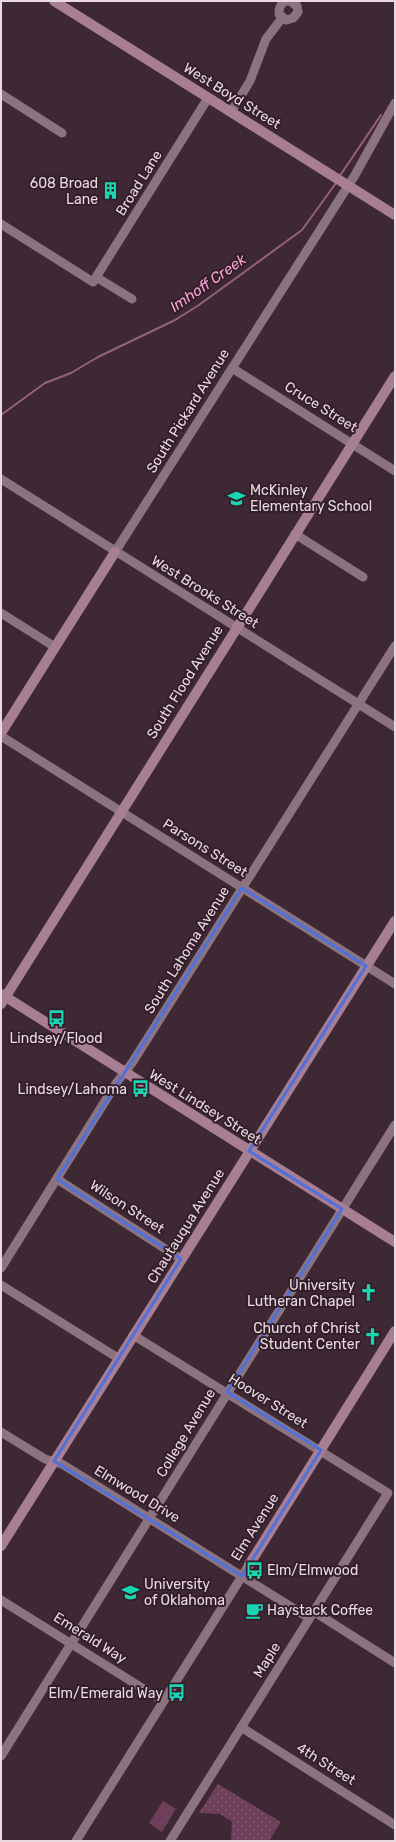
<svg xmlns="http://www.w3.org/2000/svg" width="396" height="1842" font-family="Rubik,sans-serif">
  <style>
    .grass { fill: #6d3f5a }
    .park { fill: url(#park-dots) }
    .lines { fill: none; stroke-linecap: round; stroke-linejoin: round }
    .stream { stroke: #95617f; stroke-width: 2 }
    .street { stroke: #8c7380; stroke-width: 9 }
    .secondary { stroke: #a77e94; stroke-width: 10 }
    .marked { fill: none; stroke: #5071da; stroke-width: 3; stroke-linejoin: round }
    .labels { text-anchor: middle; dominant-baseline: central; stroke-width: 4; stroke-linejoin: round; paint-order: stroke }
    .street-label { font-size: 14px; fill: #e9dae2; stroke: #331e2a }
    .poi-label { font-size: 14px; fill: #e9dae2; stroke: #331e2a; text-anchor: end }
    .water-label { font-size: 15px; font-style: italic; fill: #f4a4d1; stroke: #331e2a }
  </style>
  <defs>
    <pattern id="park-dots" width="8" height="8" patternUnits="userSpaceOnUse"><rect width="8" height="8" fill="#6d3f5a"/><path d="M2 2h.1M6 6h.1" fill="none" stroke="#825a71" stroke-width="1.8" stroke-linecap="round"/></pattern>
  </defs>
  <rect width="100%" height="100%" fill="#3d2834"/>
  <path class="grass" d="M163,1801l13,8 -14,23 -13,-9z"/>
  <path class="park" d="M218,1784l63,38 -12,19h-38l1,-19 -12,-8 -21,-1z"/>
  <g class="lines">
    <path class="stream" d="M339,177l42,-62
      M1,415l44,-32 26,-10 27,-16 77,-37 24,-15 103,-75 34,-47"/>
    <path class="street" d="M286,1c-6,3 -7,7 -7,13l7,6 7,-2 5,-6 -1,-6 -7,-5
      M1,94l61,39
      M231,112l19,-31 16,-42 16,-21
      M1,224l92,58 115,-184
      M96,277l36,22
      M232,368l163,103
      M1,479l394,248
      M295,534l68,43
      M115,552l240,-377 40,-72
      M1,613l54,34
      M1,736l394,248
      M57,1179l124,80
      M1,1268l116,-186 15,-19 263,-417
      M1,1285l117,73
      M133,1335l255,158 -218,348
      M1,1432l44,27 17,5 247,154
      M1,1600l162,101
      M313,1611l82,52
      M241,1727l154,98
      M1,1756l394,-631
      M76,1841l173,-276"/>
    <path class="secondary" d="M54,1l341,214
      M1,733l114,-181
      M1,994l394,248
      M1,1004l394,-628
      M1,1546l394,-625
      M249,1565l146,-234"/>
  </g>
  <path class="marked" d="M242,888l124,78 -117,185 93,58 -115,183 94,58 -79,126 -188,-115 127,-202 -124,-80z"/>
  <defs>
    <symbol id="building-bare" viewBox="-9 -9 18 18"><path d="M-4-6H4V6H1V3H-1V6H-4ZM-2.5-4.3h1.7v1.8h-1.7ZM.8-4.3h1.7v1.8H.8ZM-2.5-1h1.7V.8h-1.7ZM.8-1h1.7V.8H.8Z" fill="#19d5b2" stroke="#331e2a" stroke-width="2.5" paint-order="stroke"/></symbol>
    <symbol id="school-bare" viewBox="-9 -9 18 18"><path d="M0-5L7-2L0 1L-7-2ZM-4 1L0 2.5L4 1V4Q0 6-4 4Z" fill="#19d5b2" stroke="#331e2a" stroke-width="2.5" paint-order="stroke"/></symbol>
    <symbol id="bus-bare" viewBox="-9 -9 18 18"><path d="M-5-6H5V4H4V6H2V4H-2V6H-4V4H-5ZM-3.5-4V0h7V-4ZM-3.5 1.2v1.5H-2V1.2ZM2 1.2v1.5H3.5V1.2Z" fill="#19d5b2" stroke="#331e2a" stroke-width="2.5" paint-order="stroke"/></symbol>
    <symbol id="church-bare" viewBox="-9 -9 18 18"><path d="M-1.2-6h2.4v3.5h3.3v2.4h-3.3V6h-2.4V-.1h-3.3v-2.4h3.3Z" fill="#19d5b2" stroke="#331e2a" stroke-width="2.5" paint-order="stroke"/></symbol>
    <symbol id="university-bare" viewBox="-9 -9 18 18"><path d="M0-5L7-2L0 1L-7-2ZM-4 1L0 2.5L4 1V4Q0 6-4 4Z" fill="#19d5b2" stroke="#331e2a" stroke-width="2.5" paint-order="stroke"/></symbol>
    <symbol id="cafe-bare" viewBox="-9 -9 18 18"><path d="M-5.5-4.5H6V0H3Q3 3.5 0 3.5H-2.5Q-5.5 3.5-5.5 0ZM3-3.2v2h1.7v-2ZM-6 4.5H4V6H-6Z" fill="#19d5b2" stroke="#331e2a" stroke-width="2.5" paint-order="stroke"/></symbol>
  </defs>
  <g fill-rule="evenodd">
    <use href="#building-bare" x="98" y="178" width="25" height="25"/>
    <use href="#school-bare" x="224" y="486" width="25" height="25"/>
    <use href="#bus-bare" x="44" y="1006" width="25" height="25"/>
    <use href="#bus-bare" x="128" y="1076" width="25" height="25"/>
    <use href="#church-bare" x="356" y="1280" width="25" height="25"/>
    <use href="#church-bare" x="360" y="1324" width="25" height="25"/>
    <use href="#bus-bare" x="242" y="1558" width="25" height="25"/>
    <use href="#university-bare" x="118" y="1580" width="25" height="25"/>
    <use href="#cafe-bare" x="242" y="1598" width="25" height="25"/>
    <use href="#bus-bare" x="164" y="1680" width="25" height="25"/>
  </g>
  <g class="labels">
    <g class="street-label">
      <text transform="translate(232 96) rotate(32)">West Boyd Street</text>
      <text transform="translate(139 183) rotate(-58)">Broad Lane</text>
      <text transform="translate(321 407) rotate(32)">Cruce Street</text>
      <text transform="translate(188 411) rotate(-58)">South Pickard Avenue</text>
      <text transform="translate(205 592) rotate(32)">West Brooks Street</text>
      <text transform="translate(185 682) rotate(-58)">South Flood Avenue</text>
      <text transform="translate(205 848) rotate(32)">Parsons Street</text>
      <text transform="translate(187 950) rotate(-58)">South Lahoma Avenue</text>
      <text transform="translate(205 1107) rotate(32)">West Lindsey Street</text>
      <text transform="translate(127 1207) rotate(33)">Wilson Street</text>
      <text transform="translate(186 1226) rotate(-58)">Chautauqua Avenue</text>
      <text transform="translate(268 1401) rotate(32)">Hoover Street</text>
      <text transform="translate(186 1433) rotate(-59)">College Avenue</text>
      <text transform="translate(137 1494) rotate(31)">Elmwood Drive</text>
      <text transform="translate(255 1527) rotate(-58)">Elm Avenue</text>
      <text transform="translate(90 1638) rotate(32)">Emerald Way</text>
      <text transform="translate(267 1660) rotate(-58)">Maple</text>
      <text transform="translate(326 1764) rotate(32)">4th Street</text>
    </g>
    <g class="poi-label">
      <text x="98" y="183">608 Broad<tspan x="98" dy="16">Lane</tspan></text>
      <text x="250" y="490" text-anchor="start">McKinley<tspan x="250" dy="16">Elementary School</tspan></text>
      <text x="56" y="1038" text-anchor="middle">Lindsey/Flood</text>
      <text x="127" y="1089">Lindsey/Lahoma</text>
      <text x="355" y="1285">University<tspan x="355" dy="16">Lutheran Chapel</tspan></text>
      <text x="360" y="1328">Church of Christ<tspan x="360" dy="16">Student Center</tspan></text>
      <text x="267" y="1570" text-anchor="start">Elm/Elmwood</text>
      <text x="144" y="1584" text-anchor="start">University<tspan x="144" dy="16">of Oklahoma</tspan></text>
      <text x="267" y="1610" text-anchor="start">Haystack Coffee</text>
      <text x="163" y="1693">Elm/Emerald Way</text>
    </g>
    <g class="water-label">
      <text transform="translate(208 283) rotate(-35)">Imhoff Creek</text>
    </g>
  </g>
  <rect width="396" height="1842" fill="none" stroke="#e9dae2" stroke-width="4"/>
</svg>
